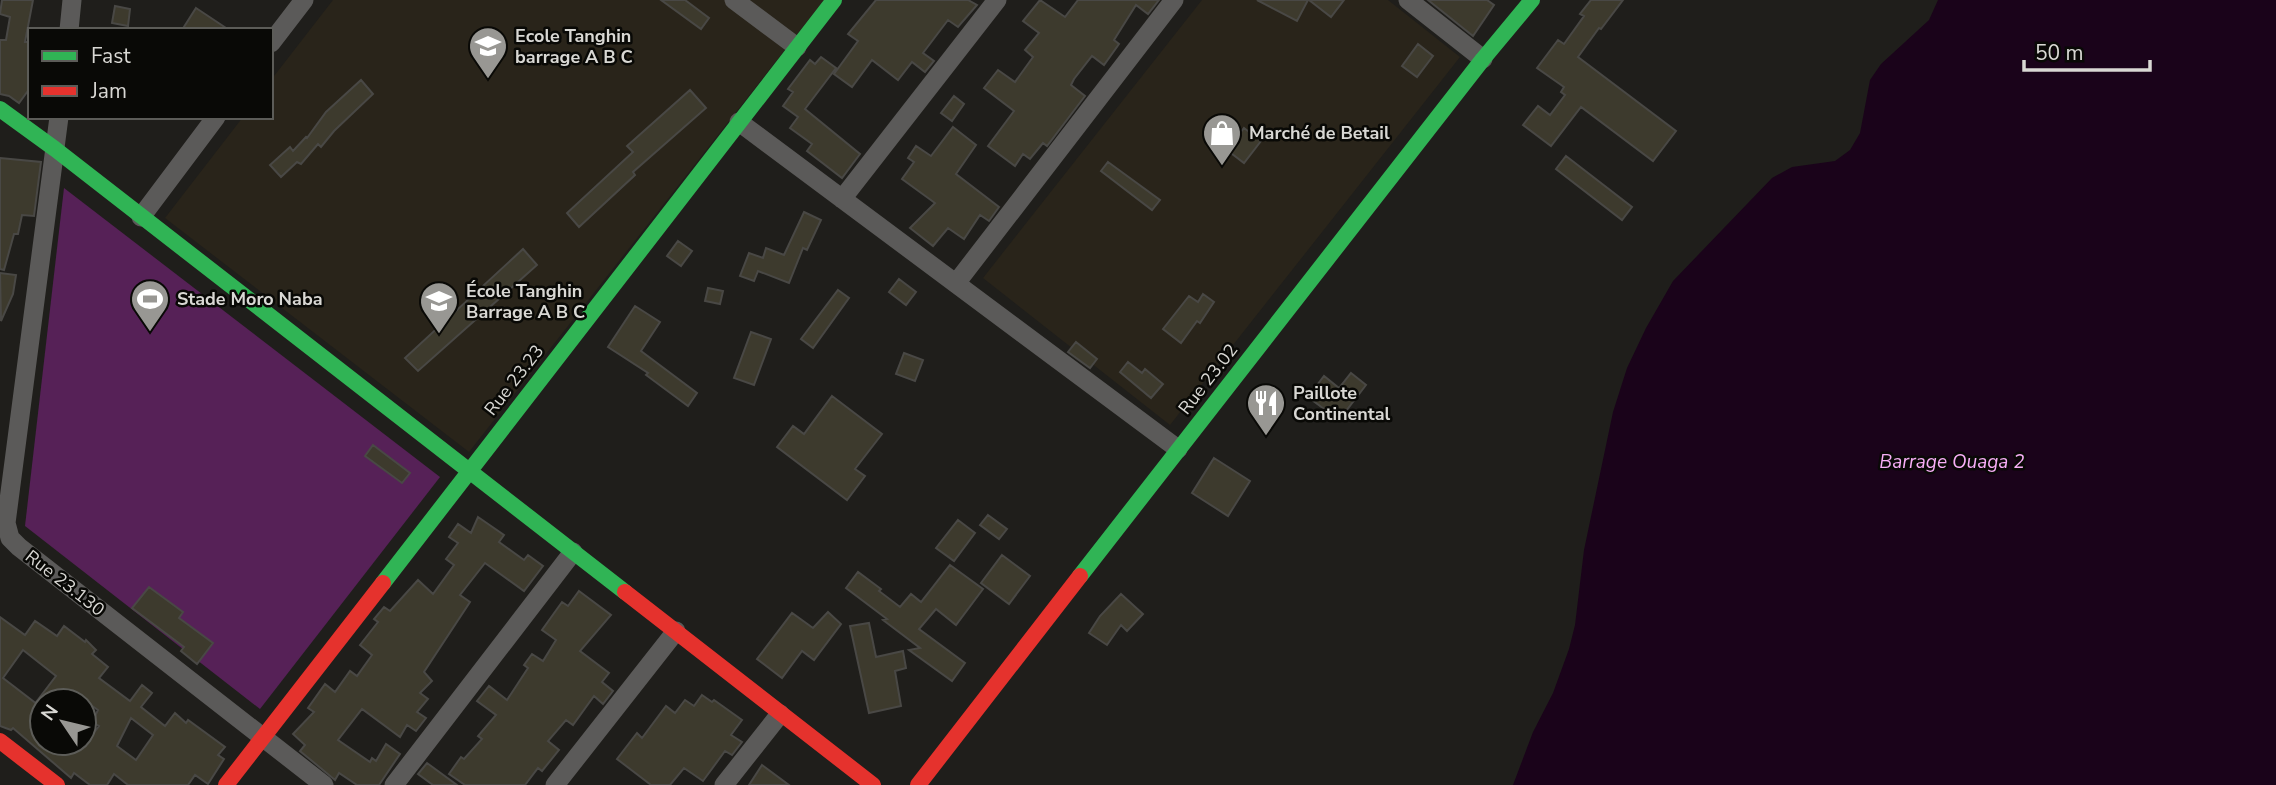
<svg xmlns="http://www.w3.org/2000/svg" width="2276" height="785" font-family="'Nunito Sans',sans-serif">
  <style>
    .built { fill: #29241a }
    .green { fill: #562157 }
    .water { fill: #1a031a }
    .building { fill: #3d3a2d; stroke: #494845; stroke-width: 2; fill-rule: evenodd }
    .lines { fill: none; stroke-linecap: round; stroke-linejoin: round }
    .street { stroke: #5b5a59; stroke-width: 19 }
    .fast { stroke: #30b455; stroke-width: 16 }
    .jam { stroke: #e5322d; stroke-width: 16 }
    .labels { text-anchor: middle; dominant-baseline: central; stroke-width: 5; stroke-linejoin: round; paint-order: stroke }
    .poi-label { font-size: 18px; font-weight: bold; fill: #d9d8d4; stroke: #090906; text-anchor: start }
    .street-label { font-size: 18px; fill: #d9d8d4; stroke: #090906 }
    .water-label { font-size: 19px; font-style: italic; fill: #f7aef6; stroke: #090906 }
  </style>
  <rect width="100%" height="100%" fill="#1f1e1b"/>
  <path class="built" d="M333,0h491l-355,452 -304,-234 78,-101h28v-37z
    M1202,0h186l72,57 -290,368 -187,-147z"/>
  <path class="green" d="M64,188l376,289 -180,232 -235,-183z"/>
  <path class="water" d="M1938,0h338v785h-763l20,-53 20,-39 16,-44 6,-24 9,-75 29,-138 14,-44 19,-40 27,-47 99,-103 20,-11 43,-6 15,-11 10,-17 10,-53 11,-16 48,-44z"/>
  <path class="building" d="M2,0h31l-8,42h3l2,46 -11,15 -10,-7 -9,-2v-54h6l4,-23 -10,-3z
    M661,0h24l24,18 -8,11z
    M876,0h92l9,5 -19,22 -10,-7 -25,33 11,8 -9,11 -13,-10 -14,18 -26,-20 -20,27 -18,-13 24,-33 -10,-7z
    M1040,0l25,17 13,-17h81l-11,14 -12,-9 -22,35 5,4 -15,21 -12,-9 -18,23 -3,6 14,11 -38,50 -4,-3 -13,16 -7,-5 -8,12 -27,-20 26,-35 -30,-23 14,-18 17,12 18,-25 -8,-7 14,-17 -16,-12z
    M1257,0h51l-11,21z
    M1309,0h35l-13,17z
    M1428,0h59l7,5 -21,31z
    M1591,0h32l-22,29 -2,-1 -21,29 98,74 -23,30 -72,-54 -30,39 -28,-21 15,-19 12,9 15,-20 -4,-3 3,-5 -27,-19 21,-28 6,4 20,-28 -4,-2z
    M115,6l15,3 -2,17 -16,-3z
    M196,8l33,22h-47z
    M1418,44l15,12 -16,21 -15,-11z
    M821,57l15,11 -31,41 55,45 -18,24 -35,-27 5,-7 -22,-16 8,-11 -15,-11 10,-14 -5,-3 22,-29 5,4z
    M361,80l12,14 -39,37 -13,16 -3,-3 -17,20 -4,-2 -16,15 -11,-12 20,-18 3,4 13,-14 1,1 19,-26z
    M690,90l16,18 -73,64 2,3 -56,52 -12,-14 66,-61 -6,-6z
    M954,96l10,8 -12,17 -11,-8z
    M953,127l23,18 -20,29 43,33 -10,14 -9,-6 -16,24 -16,-11 -15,18 -23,-18 25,-25 -33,-24 12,-17 -6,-4 8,-12 15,10z
    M1244,128l17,13 -17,22 -17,-13z
    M1566,156l66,51 -10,13 -66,-51z
    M0,158l41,4 -7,54 -12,-1 -4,19h-4l-10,36 -4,-1z
    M1108,162l52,38 -8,10 -51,-39z
    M804,212l17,8 -14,30 -4,-2 -14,35 -31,-12 -4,10 -14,-5 9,-23 14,5 3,-10 18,7z
    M678,241l14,10 -11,15 -14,-10z
    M523,249l14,16 -119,106 -13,-13z
    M0,273l16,2 -3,19 -12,27z
    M899,279l17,13 -10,13 -17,-13z
    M708,288l15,3 -3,13 -15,-3z
    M838,290l11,8 -36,50 -12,-9z
    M1203,294l11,8 -14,21 -3,-2 -16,22 -18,-14 26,-33 9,6z
    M635,306l25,16 -19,29 56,42 -9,13 -42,-31 2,-2 -40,-26z
    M751,332l20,7 -17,46 -20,-7z
    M1076,342l21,17 -7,9 -22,-16z
    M904,353l19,7 -8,21 -19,-7z
    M1128,362l14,11 3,-4 18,15 -12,14 -31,-26z
    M1351,373l15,12 -27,35 -31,-23 16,-21 15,12z
    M832,396l50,38 -27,35 10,7 -18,24 -70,-53 16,-21 11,8z
    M373,445l37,28 -8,10 -37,-27z
    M1214,458l36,23 -22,35 -36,-23z
    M988,515l19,14 -8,10 -19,-14z
    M478,517l26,18 -5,7 25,18 4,-5 15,11 -19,25 -39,-28 -25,32 10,7 -46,70 8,9 -12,12 8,6 -11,13 9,6 -10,13 -9,-6 -7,12 -38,-28 -24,31 32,22 2,-4 4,3 10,-17 14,10 -21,31h-22l-18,-12 -4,7 -35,-29 5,-6 -12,-11 21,-22 -6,-4 17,-24 10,8 15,-21 7,5 15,-21 -12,-10 18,-23 -4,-3 10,-12 6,4 28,-31 15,14 21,-29 -8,-6 12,-16 -9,-6 9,-13 13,9z
    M958,520l17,13 -21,28 -18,-13z
    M1002,555l28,21 -21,28 -28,-21z
    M950,565l33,24 -27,36 -20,-16 -17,20 46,34 -13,18 -43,-31 11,-2 -37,-28 4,-1 -41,-31 12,-16 23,17 -2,2 21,16 11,-13 10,8z
    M149,587l34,25 -4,6 34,25 -16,21 -16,-13 3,-4 -52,-39z
    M579,591l32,24 -31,36 29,22 -7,9 11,9 -10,13 -9,-8 -21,29 -7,-5 -18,21 11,9 -17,21 -4,-3 -13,17h-60l-16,-11 12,-17 3,2 18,-20 -4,-3 18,-21 -19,-14 12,-15 18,14 21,-32 -4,-3 8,-11 11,7 13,-21 -14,-10 20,-28 6,4z
    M1121,594l22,20 -16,17 -6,-6 -14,20 -18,-12 11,-17z
    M828,612l13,12 -27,36 -12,-9 -20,27 -25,-19 35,-46 21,15z
    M0,617l25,18 10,-14 22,15 7,-10 21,16 1,-2 10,10 -4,4 16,13 -9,11 31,23 12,-16 10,8 -11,14 24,19 10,-13 11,10 2,-3 37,27 -7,8 6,4 -16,25 -13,-9 -7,10h-60l-14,-11 -7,11h-17l-16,-12 -3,5 -58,-50 -2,2 -11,-4zM23,650l33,26 -19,25h48l13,9 -6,12 7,4 -13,17h-44v-35l-39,-30zM131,718l22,17 -17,25 -19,-14z
    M869,623l7,34 27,-6 3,17 -11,3 6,35 -32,7 -19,-87z
    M702,695l10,7 2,-2 28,20 -11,15 11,7 -10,13 -7,-4 -22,30 -19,-13 -14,17h-19l-34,-26 20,-26 5,5 24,-32 9,7 10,-13 9,6z
    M427,763l30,22h-24l-15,-11z
    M762,765l27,20h-40z"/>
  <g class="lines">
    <path class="street" d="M734,0l63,47
      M1408,0l75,59
      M69,30l3,-30
      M271,43l33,-43
      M59,117l-53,406 4,15 9,9 305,238
      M739,122l439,327
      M842,199l155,-199
      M141,217l75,-100
      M957,282l217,-282
      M394,785l179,-233
      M555,785l121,-154
      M724,785l56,-71"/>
    <path class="fast" d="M0,109l55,40 570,443
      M1080,576l403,-517 49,-59
      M383,583l451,-583"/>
    <path class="jam" d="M625,592l248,193
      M0,741l57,44
      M226,785l157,-202
      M918,785l162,-209"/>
  </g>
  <defs>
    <symbol id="school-pin" viewBox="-11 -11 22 30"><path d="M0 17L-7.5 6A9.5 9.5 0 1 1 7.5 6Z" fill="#989793" stroke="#090906"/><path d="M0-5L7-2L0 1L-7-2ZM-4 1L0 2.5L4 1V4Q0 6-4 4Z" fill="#fff"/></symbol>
    <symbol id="shop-pin" viewBox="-11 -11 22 30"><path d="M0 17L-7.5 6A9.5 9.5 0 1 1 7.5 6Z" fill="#989793" stroke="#090906"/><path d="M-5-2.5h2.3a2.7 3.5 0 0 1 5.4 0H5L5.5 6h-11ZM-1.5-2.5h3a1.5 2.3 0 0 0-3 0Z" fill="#fff"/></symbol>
    <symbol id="stadium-pin" viewBox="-11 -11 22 30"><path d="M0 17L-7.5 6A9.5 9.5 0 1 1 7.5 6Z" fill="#989793" stroke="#090906"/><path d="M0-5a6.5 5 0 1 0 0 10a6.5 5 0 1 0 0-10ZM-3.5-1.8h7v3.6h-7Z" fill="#fff"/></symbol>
    <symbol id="restaurant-pin" viewBox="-11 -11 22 30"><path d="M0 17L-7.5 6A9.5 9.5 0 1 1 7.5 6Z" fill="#989793" stroke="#090906"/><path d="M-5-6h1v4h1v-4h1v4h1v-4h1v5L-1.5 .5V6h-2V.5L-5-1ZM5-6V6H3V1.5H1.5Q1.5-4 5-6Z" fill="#fff"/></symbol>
  </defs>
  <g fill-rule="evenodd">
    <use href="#school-pin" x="466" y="24" width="44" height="60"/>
    <use href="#shop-pin" x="1200" y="111" width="44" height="60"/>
    <use href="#stadium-pin" x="128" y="277" width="44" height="60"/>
    <use href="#school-pin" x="417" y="279" width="44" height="60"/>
    <use href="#restaurant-pin" x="1244" y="381" width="44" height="60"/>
  </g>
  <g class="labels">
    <g class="poi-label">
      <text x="515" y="36">Ecole Tanghin<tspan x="515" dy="21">barrage A B C</tspan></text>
      <text x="1249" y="133">Marché de Betail</text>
      <text x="466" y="291">École Tanghin<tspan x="466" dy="21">Barrage A B C</tspan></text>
      <text x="177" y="299">Stade Moro Naba</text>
      <text x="1293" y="393">Paillote<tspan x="1293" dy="21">Continental</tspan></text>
    </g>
    <g class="street-label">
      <text transform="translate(1208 379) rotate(-52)">Rue 23.02</text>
      <text transform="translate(514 380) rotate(-52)">Rue 23.23</text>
      <text transform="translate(65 583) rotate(38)">Rue 23.130</text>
    </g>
    <g class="water-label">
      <text x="1952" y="462">Barrage Ouaga 2</text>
    </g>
  </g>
  <rect x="28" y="28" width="245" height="91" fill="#090906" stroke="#5c5c58" stroke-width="2"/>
  <rect x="42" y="51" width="35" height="10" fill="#30b455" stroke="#5c5c58" stroke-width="2"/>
  <text x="91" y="63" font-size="21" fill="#d9d8d4">Fast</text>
  <rect x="42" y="86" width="35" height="10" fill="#e5322d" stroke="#5c5c58" stroke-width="2"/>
  <text x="91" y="98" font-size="21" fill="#d9d8d4">Jam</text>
  <g transform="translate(63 722) rotate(305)"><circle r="33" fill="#090906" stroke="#5c5c58" stroke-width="2"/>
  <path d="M0-5L12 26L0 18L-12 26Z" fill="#989793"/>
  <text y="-10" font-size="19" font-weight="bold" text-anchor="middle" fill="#d9d8d4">N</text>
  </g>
  <path d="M2024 60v10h126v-10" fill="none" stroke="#d9d8d4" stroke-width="3.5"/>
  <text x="2035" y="60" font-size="21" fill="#d9d8d4" stroke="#090906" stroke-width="5" paint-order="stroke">50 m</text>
</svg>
